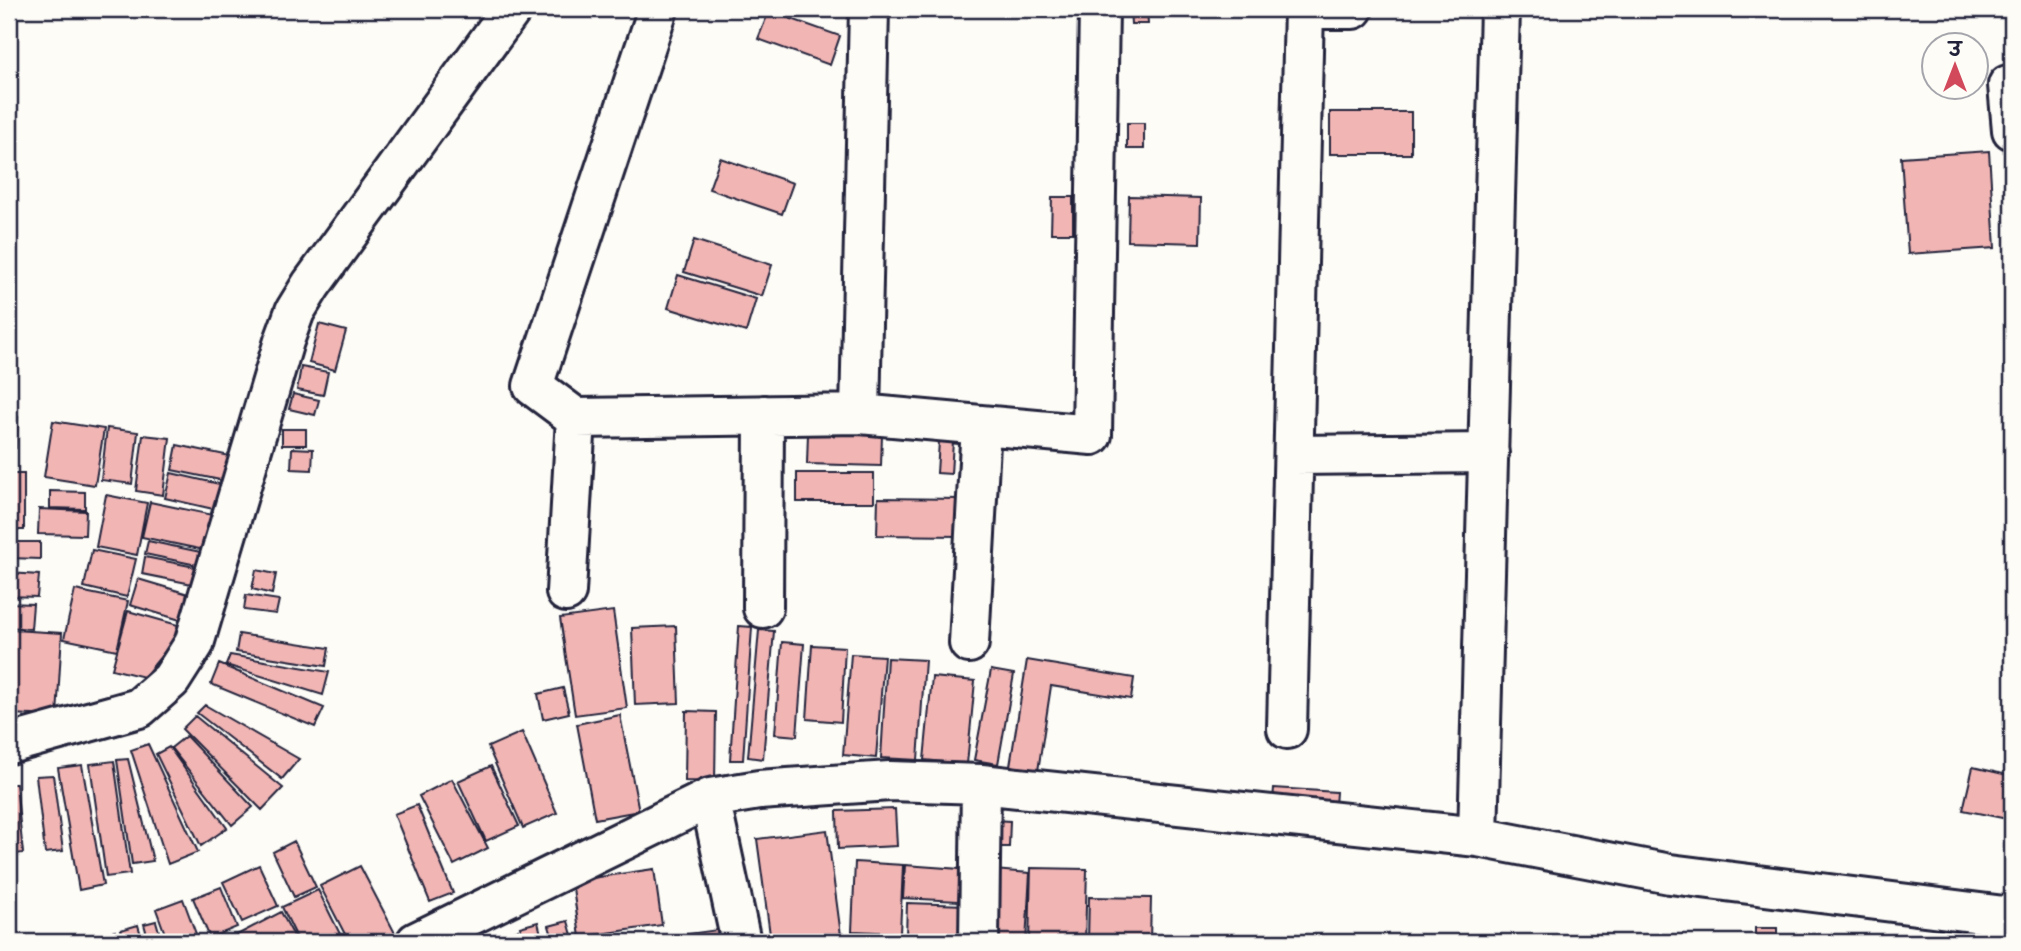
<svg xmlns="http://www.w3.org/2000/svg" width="2021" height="951" font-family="Mali,'Playpen Sans Deva',sans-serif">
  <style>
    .building { fill: #f1b5b4; stroke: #22223b; stroke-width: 2 }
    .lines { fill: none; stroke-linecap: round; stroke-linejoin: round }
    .minor-casing { stroke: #22223b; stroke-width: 44 }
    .minor { stroke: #fdfcf7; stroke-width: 38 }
  </style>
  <rect width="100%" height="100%" fill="#fdfcf7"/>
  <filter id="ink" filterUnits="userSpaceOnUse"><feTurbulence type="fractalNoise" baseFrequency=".0143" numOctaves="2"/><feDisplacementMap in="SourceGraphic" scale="14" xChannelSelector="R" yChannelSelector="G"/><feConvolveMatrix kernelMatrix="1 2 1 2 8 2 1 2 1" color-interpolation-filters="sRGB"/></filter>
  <g filter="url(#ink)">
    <path class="building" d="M986,9h96v6l-96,-3z
      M1130,9h17l1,15h-17z
      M769,11l71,25 -10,29 -72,-26z
      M1330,112h81v42h-81z
      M1127,123h17v26h-17z
      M1989,151l6,97 -87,6 -7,-97z
      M720,158l73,25 -11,31 -73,-25z
      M1129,196l72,2 -1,45 -72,-2z
      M1052,197h21v36h-22z
      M694,240l78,25 -10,31 -78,-24z
      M678,275l78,24 -10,33 -78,-24z
      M319,324l27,7 -11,39 -26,-7z
      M301,367l27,5 -5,23 -26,-5z
      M293,394l26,6 -4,15 -26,-6z
      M9,416l9,1 -2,31 -7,-1z
      M53,421l51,8 -9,56 -51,-8z
      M107,428l31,4 -6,52 -31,-4z
      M282,429h24v16h-24z
      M808,433l74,2 -1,31 -74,-2z
      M143,435l27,3 -7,57 -27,-4z
      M939,441h14l-2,33 -14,-1z
      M177,445l53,11 -5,25 -53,-11z
      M292,448l21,1 -1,21 -21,-1z
      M171,473l57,13 -6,25 -57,-13z
      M797,473h77v29h-77z
      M9,474h15v56h-15z
      M50,491l35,1v17l-35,-1z
      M106,495l41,8 -10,52 -41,-8z
      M878,498l82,1 -1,37 -82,-1z
      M150,502l72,15 -8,35 -72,-15z
      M39,509l47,2 -1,24 -47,-1z
      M148,541l62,13 -4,13 -61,-13z
      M9,542h31v17l-31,-1z
      M92,550l44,9 -9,38 -43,-10z
      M145,557l60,12 -3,17 -60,-12z
      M256,570l20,4 -4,20 -20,-5z
      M9,573l30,2 -2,22 -28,-1z
      M138,579l57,17 -8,26 -57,-17z
      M75,590l53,11 -11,49 -53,-11z
      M246,595l33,5 -3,14 -32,-4z
      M9,603l24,1 -2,25 -22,-2z
      M128,611l57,16 -41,50 -32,-8z
      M613,611l14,97 -52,7 -15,-97z
      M676,626l3,77 -44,2 -3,-77z
      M739,626l13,1 -9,133h-13z
      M13,630l49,3 -5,83 -48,-2z
      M759,630l15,1 -11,128 -15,-2z
      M239,634l90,14 -3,18 -90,-14z
      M782,642l22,2 -7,92 -22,-2z
      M812,645l33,2 -4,75 -34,-3z
      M851,654l33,2 -8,102 -33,-3z
      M230,655l99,17 -6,23 -97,-30z
      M887,658l38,2 -7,100 -37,-2z
      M1027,660l107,18 -3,21 -80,-13 -13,85 -28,-5z
      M219,664l105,44 -9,19 -104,-43z
      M991,670l23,4 -16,90 -24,-4z
      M932,677l43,4 -8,83 -43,-4z
      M563,688l6,25 -26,6 -5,-25z
      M205,705l94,54 -17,20 -85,-66z
      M686,711l30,1 -1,70 -30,-1z
      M620,715l19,96 -44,8 -18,-95z
      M195,716l88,72 -21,22 -80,-81z
      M522,732l35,81 -34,15 -35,-81z
      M186,736l67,71 -21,18 -61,-77z
      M148,744l50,108 -30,12 -37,-114z
      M169,747l58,81 -26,18 -45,-92z
      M128,759l25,102 -21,3 -15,-104z
      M114,761l16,113 -24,3 -16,-113z
      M82,765l21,120 -24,5 -21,-122z
      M491,766l28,60 -33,15 -28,-60z
      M1973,767l39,9v44l-49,-10z
      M53,775l10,76 -18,2 -9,-77z
      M452,779l36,69 -34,17 -35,-69z
      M9,784h7l7,69 -14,2z
      M1274,788l62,4 -2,27 -62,-5z
      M417,805l36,88 -23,9 -36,-88z
      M895,809l2,37 -59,3 -1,-38z
      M993,820l17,1 -1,26h-17z
      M827,830l14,105 -70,7 -14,-103z
      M294,841l22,46 -22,10 -21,-45z
      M855,862l48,3 -3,68 -48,-2z
      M259,865l19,41 -36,16 -19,-40z
      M905,865l55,4 -2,32 -55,-3z
      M360,866l37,71 -11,5h-37l-29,-56z
      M1031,868l56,1 -2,73h-56z
      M654,869l8,56 -82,12 -8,-56z
      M994,870l36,3 -4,69h-36z
      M221,887l16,40 -27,11 -17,-40z
      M318,890l26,52h-45l-17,-35z
      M1089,897l62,1 -1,44h-62z
      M183,899l16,43h-31l-12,-33z
      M907,903l59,2 -2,35 -58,-3z
      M281,912l16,30h-56l-4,-7z
      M156,921l6,21h-13l-5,-18z
      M568,921l6,21h-20l-5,-16z
      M538,922l5,20h-18l-5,-15z
      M138,925l5,17h-19l-3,-12z
      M1755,928h22v14h-22z
      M518,930l3,12h-14l-2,-9z
      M717,930l2,12h-37l-1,-7z
      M115,931l3,11h-44z
      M231,936l2,6h-19z
      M673,937l1,5h-27v-1z
      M861,939l103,2v1h-103z
      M1234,940h66v2h-66z"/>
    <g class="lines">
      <defs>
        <path id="minor" d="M658,9l-125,377 43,32 284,-4 232,21 7,-426
          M2012,85h-4l4,45
          M860,414l9,-405
          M1294,455l195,-2
          M566,592l10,-174
          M763,608l1,-193
          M969,643l12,-218
          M1287,729l17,-720h49
          M9,744l130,-36 32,-28 23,-36 90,-303 11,-30 16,-26 201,-276
          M710,798l31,144
          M1478,837l22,-828
          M416,942l294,-144 49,-8 131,-9 91,3 497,53 192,37 342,43
          M979,942l2,-158"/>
      </defs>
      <use href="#minor" class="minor-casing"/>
      <use href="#minor" class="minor"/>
    </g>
  </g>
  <rect width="2021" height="951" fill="none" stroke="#fdfcf7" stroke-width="35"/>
  <rect x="18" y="18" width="1986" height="916" fill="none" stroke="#22223b" stroke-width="2.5" filter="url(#ink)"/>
  <g transform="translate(1955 66)"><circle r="33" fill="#fdfcf7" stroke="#a5a5ac" stroke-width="2"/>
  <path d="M0-5L12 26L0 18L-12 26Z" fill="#d1495b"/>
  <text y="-10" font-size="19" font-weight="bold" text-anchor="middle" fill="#22223b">उ</text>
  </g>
</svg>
